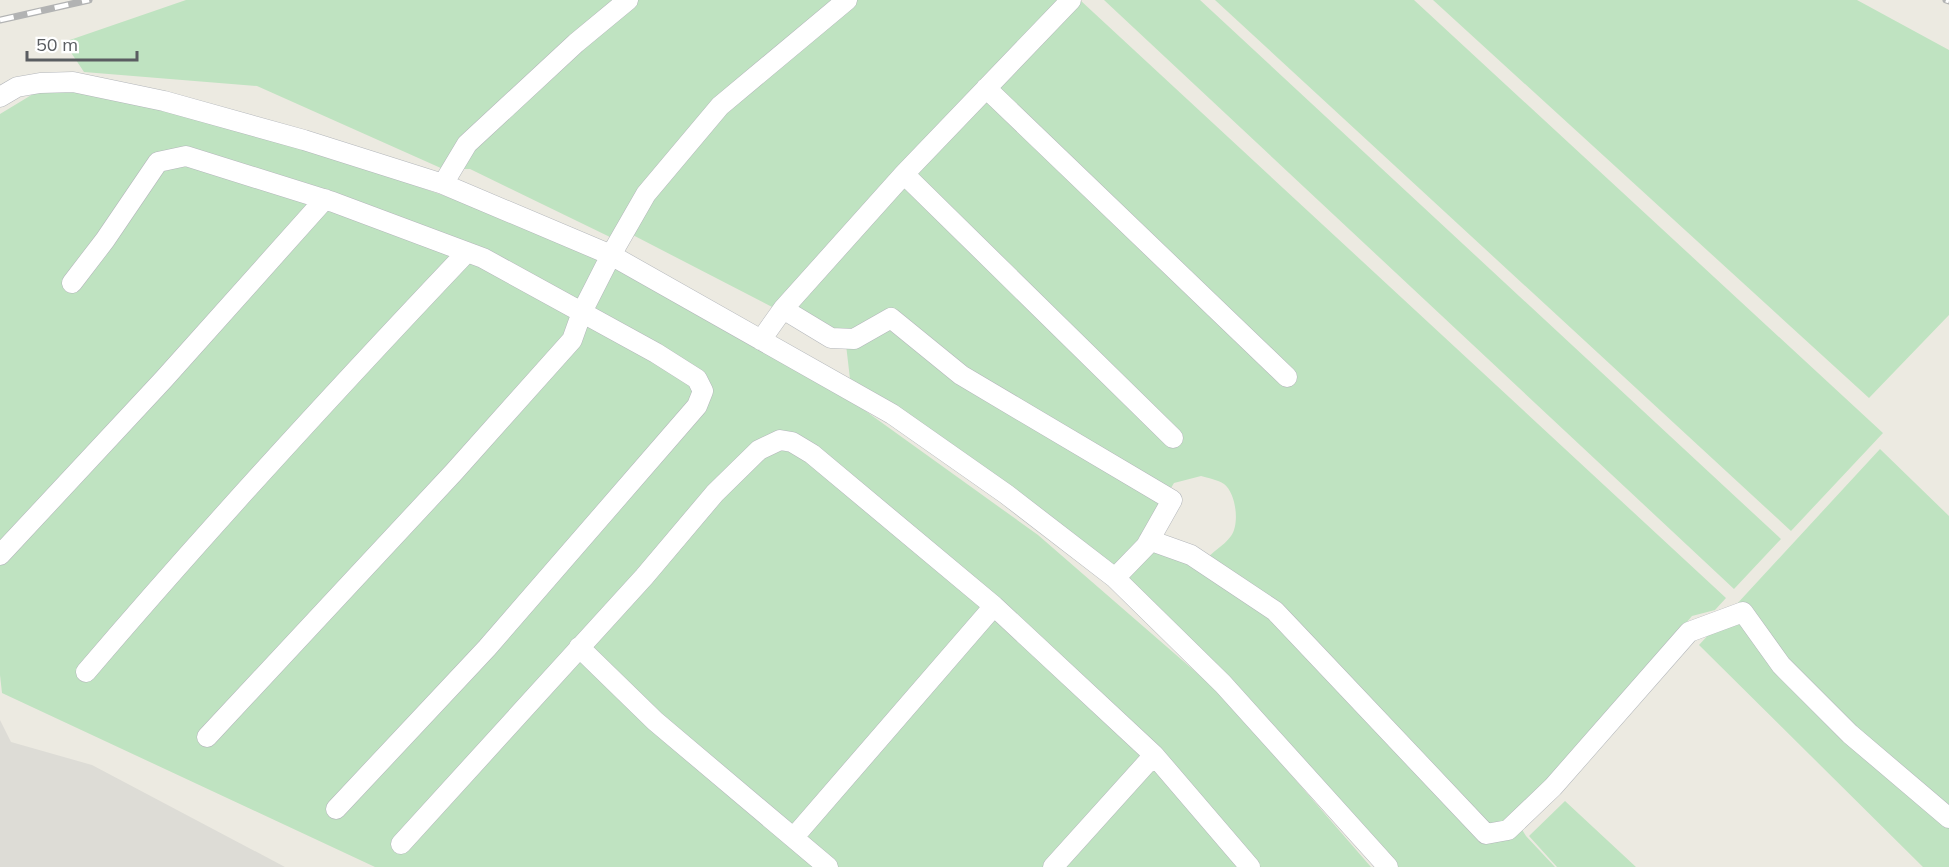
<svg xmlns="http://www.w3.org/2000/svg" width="1949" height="867" font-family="Mulish,sans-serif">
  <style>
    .industrial { fill: #dddcd6 }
    .green { fill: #bfe3c1; fill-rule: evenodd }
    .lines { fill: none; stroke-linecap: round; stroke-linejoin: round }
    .minor-casing { stroke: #b4b7bb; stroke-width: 21 }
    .minor { stroke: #fff; stroke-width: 20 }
    .rail-casing { stroke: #b2b3b3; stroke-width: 7 }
    .rail { stroke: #fff; stroke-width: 4.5; stroke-dasharray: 14; stroke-linecap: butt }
  </style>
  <rect width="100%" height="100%" fill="#eceae1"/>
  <path class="industrial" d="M0,720l11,22 81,23 193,102h-285z"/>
  <path class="green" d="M186,0h655l-125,101 -104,137 -142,-69h-27l-186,-83 -173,-14 -20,-30z
    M856,0h209l-219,224 -72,84 -147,-76 95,-122z
    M1080,0l646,598 -11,12 -23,6 -176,204 10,16 29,31h-159l-191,-209 -355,-279 -5,-43 -56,-24zM1201,476c7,2 17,4 23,8 12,9 16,40 7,52 -7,10 -20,16 -27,26l-59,-31 29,-48z
    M1104,0h96l581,539 -47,50z
    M1215,0h199l469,433 -92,98z
    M1433,0h424l92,50v265l-80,83z
    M43,88l80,10 188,51 148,52 137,55 232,128 210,151 182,158 151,174h-996l-373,-174 -2,-18v-561z
    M1880,449l69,67v351h-26l-224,-222z
    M1565,801l71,66h-79l-28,-31z"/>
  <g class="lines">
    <defs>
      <path id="minor" d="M986,88l301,289
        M0,97l17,-10 23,-4 33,-1 91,19 140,39 139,44 168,71 281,159 114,80 109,84 108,106 165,183
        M904,174l269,264
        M443,184l24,-40 109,-101 52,-43
        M72,283l33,-43 53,-78 28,-6 147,46 150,56 173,95 41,26 6,12 -6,15 -210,242 -151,161
        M783,309l48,29 23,1 37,-21 70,57 211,125 -26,46 -31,32
        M761,340l22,-31 121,-135 167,-174
        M1149,540l42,15 84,56 211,223 22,-4 45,-43 136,-155 54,-20 38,53 69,69 99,84
        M0,555l164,-176 161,-180
        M579,647l76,74 173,146
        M86,672c123,-144 251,-283 381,-420
        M207,737l247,-265 118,-132 10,-28 29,-57 35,-61 74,-88 127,-106
        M794,837l200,-231
        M401,844l243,-267 71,-84 44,-43 21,-10 12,2 20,12 182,152 160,149 96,112
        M1053,867l101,-112"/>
    </defs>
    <use href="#minor" class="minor-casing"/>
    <use href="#minor" class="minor"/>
    <defs>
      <path id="rail" d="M1946,0l3,1
        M0,20l89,-20"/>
    </defs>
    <use href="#rail" class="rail-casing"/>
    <use href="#rail" class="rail"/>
  </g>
  <path d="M27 51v9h110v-9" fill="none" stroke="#5a5d61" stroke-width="3"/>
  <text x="36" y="51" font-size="18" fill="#5a5d61" stroke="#ffffff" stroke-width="4.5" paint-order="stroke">50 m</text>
</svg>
